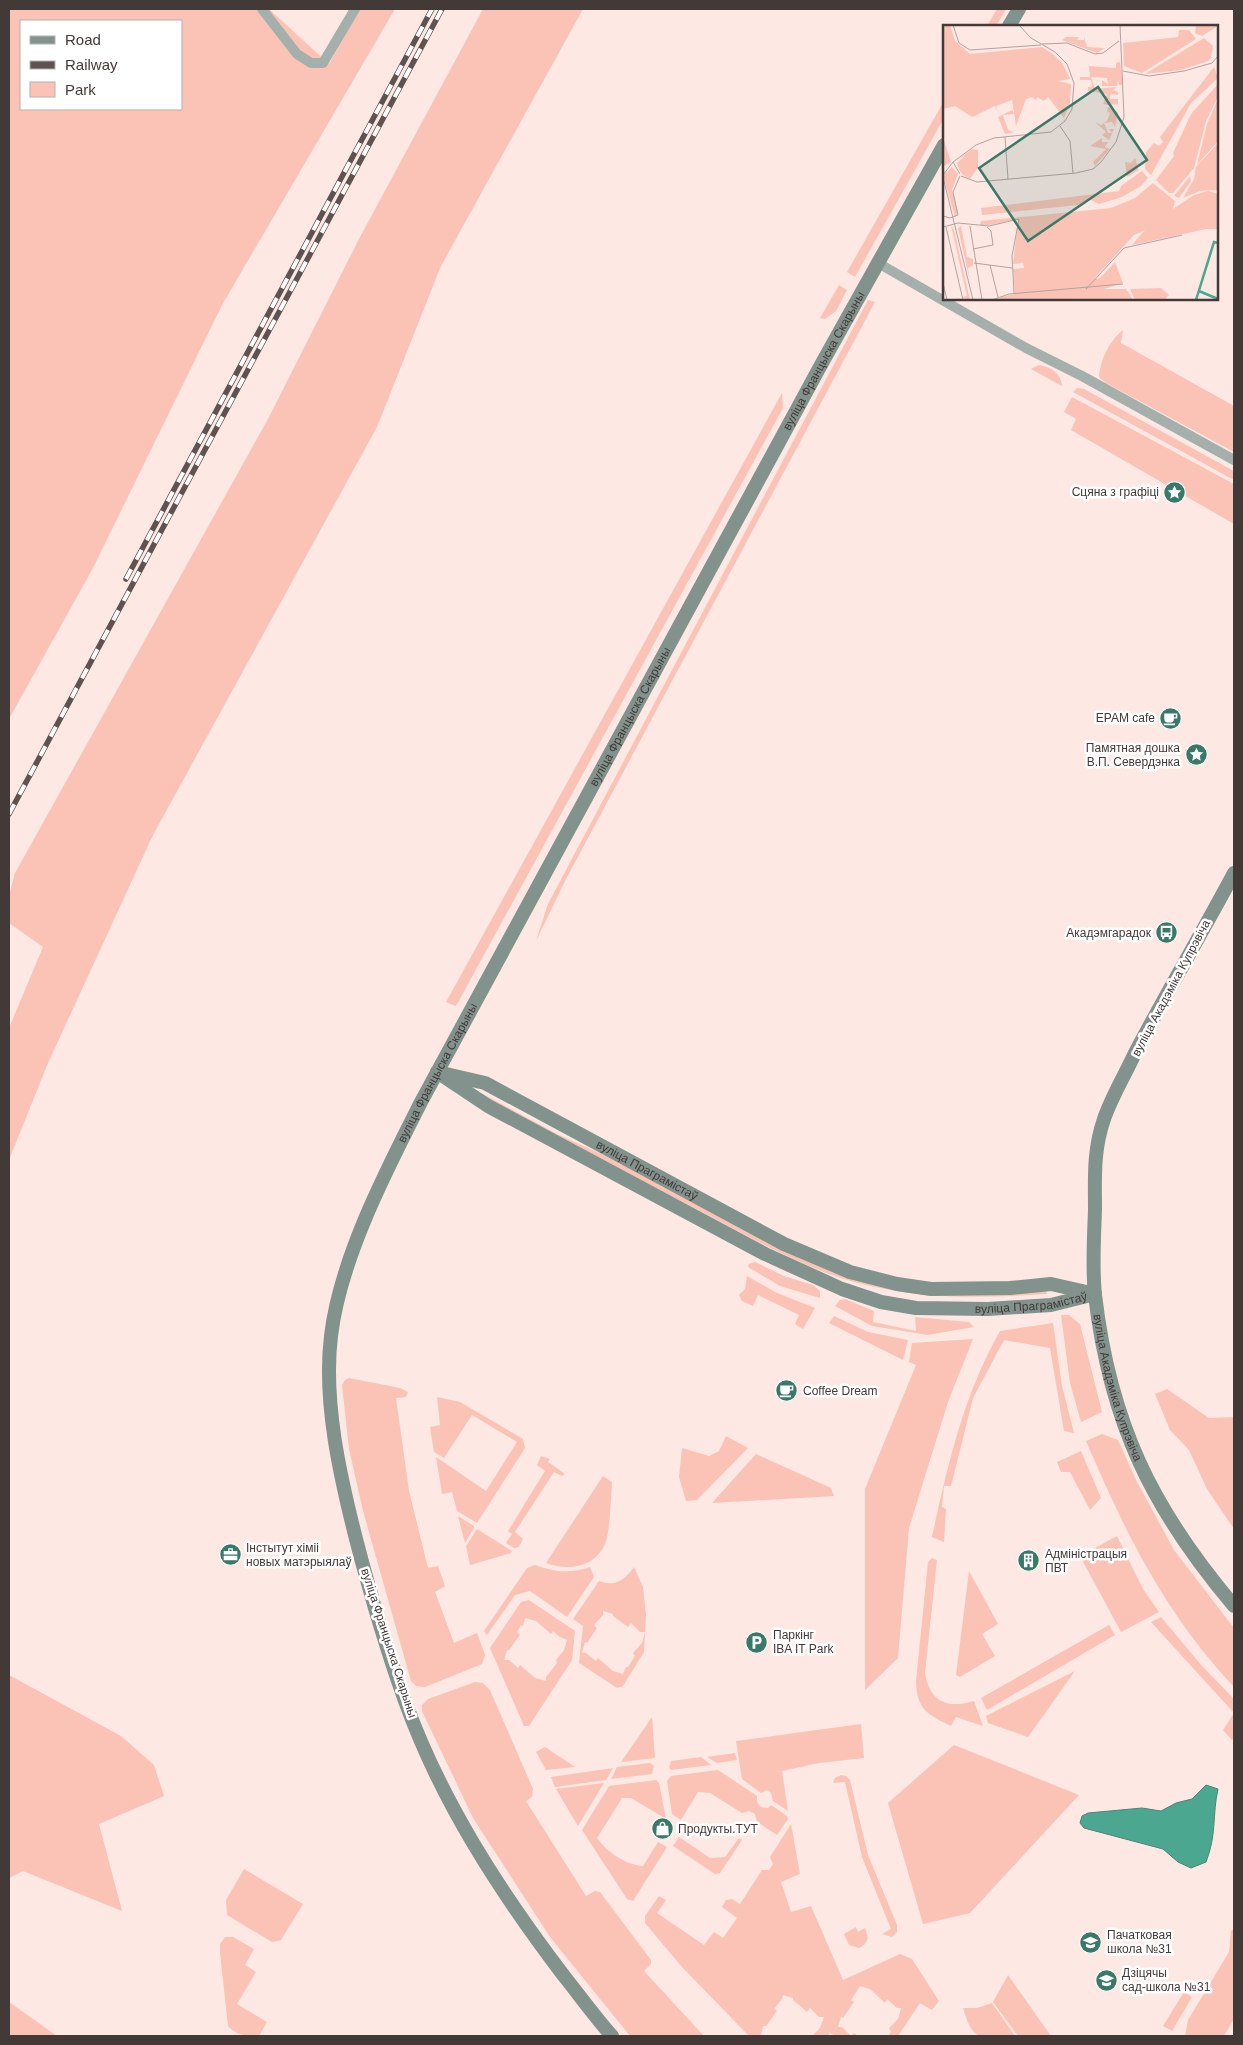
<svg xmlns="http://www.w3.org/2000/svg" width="1243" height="2045" font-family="Helvetica,sans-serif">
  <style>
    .green { fill: #fbc3b6; fill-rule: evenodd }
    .water { fill: #4ca790; stroke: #498675 }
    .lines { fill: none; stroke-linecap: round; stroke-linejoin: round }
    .street { stroke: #a5b0ad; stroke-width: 10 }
    .secondary { stroke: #82928d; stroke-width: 14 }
    .rail-casing { stroke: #5f5351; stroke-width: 5.5 }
    .rail { stroke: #fff; stroke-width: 4; stroke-dasharray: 11; stroke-linecap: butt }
    .labels { text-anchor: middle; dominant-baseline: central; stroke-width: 5; stroke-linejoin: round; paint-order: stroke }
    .street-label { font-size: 12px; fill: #433937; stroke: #fff }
    .poi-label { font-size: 12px; fill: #433937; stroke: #fff; text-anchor: start }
    .inset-river { fill: none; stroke: #4ca790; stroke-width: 2.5 }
    .inset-road { fill: none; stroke: #b3a29f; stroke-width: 1 }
    .view { fill: #387968; fill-opacity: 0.15; stroke: #387968; stroke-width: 2.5 }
    .inset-edge { fill: none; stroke: #433937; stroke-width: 2.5 }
  </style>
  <rect width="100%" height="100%" fill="#fde8e4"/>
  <path class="green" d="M9,9h260l60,55 30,-55h36l-173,296 -129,263 -84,151zM21,21h160v88h-160z
    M483,9h100l-142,257 -64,161 -224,408 -105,228 -39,97v-132l34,-81 -34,-24v-28l6,-22 253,-454 92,-182z
    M997,9h9l-10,17h-9z
    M944,101v17l-89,159 -8,-5z
    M839,285l8,5 -11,21 -11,8 -5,-1z
    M868,300l7,2 -310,579 -29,60 12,-37z
    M1123,330l-2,13 113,63v46l-128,-69 -7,-6c1,-17 11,-37 24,-47z
    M1039,365c12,2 22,8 23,21l-31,-17z
    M1077,388l7,1 150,82v9l-161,-88z
    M782,393l1,15 -327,598 -10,-4z
    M1072,397l162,87v40l-163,-94 5,-11 -12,-7z
    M483,1094l74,40 60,27 181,96 37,16 29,8 182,10 1,3c-62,4 -124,6 -185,-10 -64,-16 -120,-52 -179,-82 -67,-35 -135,-69 -202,-105z
    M755,1262l29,14 29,9 7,6v7l-40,-12 -32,-19 1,-3z
    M747,1276l30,17 38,15 -12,21 -8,-5 4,-9 -41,-20 -5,11 -11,-5 -3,-6 6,-6z
    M845,1299l29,12 -1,11 43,9 -1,-14 54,5 5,5 -47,8 -11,-2 -44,-7 -37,-20 5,-6z
    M1061,1315h8l11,9 22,88 -21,10 -11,-39z
    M834,1316l34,16 40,8 -5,20 -74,-37z
    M1053,1323l9,63 12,47 -10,-2 -14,-83 -46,-8 -31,58 -22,88h-7l-2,21 4,2 -2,33 -12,-5c15,-70 32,-143 68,-206z
    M973,1339l-25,63 -39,126 -11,130 -33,32v-201l51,-124 -7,-3 3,-19z
    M349,1378l51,10 8,4 -2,5 -10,1 13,93 19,77 10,-2 7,20 -10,6 19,51 23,-10 8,22 -3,9 -57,23 -9,-1 -5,-5 -48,-170 -14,-62 -7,-64 3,-5z
    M1167,1389l42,29 25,-1v112l-27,-40 -18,-39 -19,-20 -15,-36z
    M437,1397l23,5 63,37 2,9 -48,75 -20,-12 -5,-19 -10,2 -6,-37 50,34 31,-49 -45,-27 -28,43 -10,-6 -4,-25 10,-2z
    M1102,1434l16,6 19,42 37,68 60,78v59c-70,-75 -108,-153 -148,-246z
    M726,1436l22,12 -51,52 -11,1 -7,-24 3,-29 27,8 10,-5z
    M1081,1451l20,47 -11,12 -20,-38h-9l-4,-10z
    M756,1454l75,34 3,8 -122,7z
    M541,1456l9,3 -2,3 17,12 -3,2 -8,-4 -39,60 8,7 -4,8 -5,1 -8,-5 6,-9 -4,-3 37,-60 -8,-6z
    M603,1476l9,6c-1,15 -2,50 -7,62 -11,24 -37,27 -59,19z
    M458,1516l16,10v2l-9,15z
    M477,1529l35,22 -1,2 -41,12 -4,-19z
    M1117,1536l26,53 16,23 -38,20 -41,-76z
    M932,1558l5,2 -12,113c5,29 22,36 49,28l9,25 -27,-9 -5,9c-24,-12 -34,-16 -35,-45l12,-119z
    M535,1565c20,7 35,9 55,2l4,10 -27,40 -37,-26 -15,4 -28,40 -3,-4 43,-63z
    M634,1567l9,20 3,28 -2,37 -21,34 -6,2 -38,-25 4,-37 -10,-7 26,-38c17,6 25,-1 35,-14zM603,1611l10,3v2l15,11 3,-4 9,9h5l-3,11 -9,10 2,3 -7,11h-2l-3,7 -10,-3 -15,-13 -2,3 -10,-8h-4l3,-11 2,1 10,-15 -3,-3 9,-10z
    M969,1571l29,53 -16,10 13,22 -35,21 -4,-2z
    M529,1600l46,31 -3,29 -43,66h-5l-34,-78 31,-46zM525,1618l11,3 15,13 2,-3 7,6 7,3 -3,10 -8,10 1,3 -11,14v4l-11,-3 -15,-13 -2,3 -9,-8h-5l3,-10h2l11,-15 -3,-3 4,-7 2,1z
    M1161,1617l41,49 32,33v38l-2,3 -9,-10 11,-17 -83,-91z
    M1109,1625l6,10 -128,75 -6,-12z
    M1075,1671l-47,66 -40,-14 -2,-7z
    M9,1675l112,61 33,29 10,31 -65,28 23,87 -99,-40 -14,7z
    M475,1682l8,1 7,7 43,99 -1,8 -6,4 60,95 9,-5 5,1 51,68v4l-7,7 60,65h-74l-80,-99 -77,-119 -51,-107v-6l6,-6z
    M652,1717l3,41 -77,9 43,-5z
    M861,1724l3,34 -45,5 -37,8 6,40 -15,-10 -2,-8 -4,-3 -6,3 -19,-14 -6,-38z
    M954,1745l125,50 -109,118 -47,11 -35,-121z
    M545,1747l30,20 -29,3 -10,-18z
    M735,1753l2,7 -20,3 -10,-6z
    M701,1757l10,8 -40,5 -2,-2 2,-7z
    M650,1763l4,3 -2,8 -41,5 6,-12z
    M613,1768l-7,12 -51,7 -4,-10z
    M718,1770l39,26v6l4,5 7,1 3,-3 16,11 1,3 -11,16 -20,-13 -2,-8 -6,-3 -7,2 -32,-20 -12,-1 -17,28 -9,-6 -5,-33 4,-5z
    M841,1775l5,1 4,4 18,75 29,70v7l-5,5 -10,-3 9,-5 -29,-72 -17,-75 -12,1 2,-5z
    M656,1780l3,3 7,36 -35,-21h-9l-25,40c10,14 29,27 46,28l15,-24 9,5 -34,54 -6,-2 -45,-69 27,-44z
    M604,1783l-26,43 -22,-37z
    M791,1824l9,50 -19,8 10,30 20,-6 32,74 57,-26 12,5 27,42 -7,9 -12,-7 -22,33h-10l3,-4 -2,-4 9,-9 3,-11h-4l-10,-9 -2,4 -15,-14 -10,-3 -9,14 3,2 -11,16 -2,-1 -3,10h4l9,9 3,-3 4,3h-23l-5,-3 -2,3h-16l8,-8 4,-11h-5l-9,-9 -3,4 -14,-12v-2l-10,-3 -1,4 -8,10 3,2 -11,15h-3l-2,10h-12l-67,-69 -37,-44v-7l14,-20 7,4 -9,13 47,32 10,-13 9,6 14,-20 -15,-11 4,-7 6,-1 8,5 22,-34h7l4,-6 -3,-7z
    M679,1837l31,21 15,-1 14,-19 3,2 -22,33 -5,1 -42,-28z
    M244,1869l59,35 -22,36 -9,2 -45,-27 -1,-15z
    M856,1927l2,5 7,-4 3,10 -3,6 -6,4 -10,-3 -5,-11z
    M1234,1929v90l-10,17h-39l3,-16 41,-68 2,-21z
    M225,1937h8l21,12 -9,16 11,7 -19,32 30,18 -8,14c-13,0 -22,0 -31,-10l-8,-73v-9z
    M1008,1975l43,61h-33l-25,-34z
    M1184,1992l8,5 -20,34 -9,-5z
    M9,2002l48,34h-48z
    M992,2003l23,33c-35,0 -41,9 -52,-28h14z"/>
  <path class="water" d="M1206,1785l12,4c-6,27 -1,45 -12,73l-15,6 -13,-6 -15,-13 -79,-21 -4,-5 2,-7 6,-3 54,-5 19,3 15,-8 16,-4z"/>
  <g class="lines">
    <path class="street" d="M262,9l35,45 14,9h12l32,-54
      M878,263l148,85 56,28 152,84"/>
    <g class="secondary">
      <path d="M1009,26l10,-17"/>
      <path id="s1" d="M1234,873c-32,60 -67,119 -99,180 -10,22 -23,43 -31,66 -11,32 -9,59 -9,91 -1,28 -3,57 0,85 15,128 57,214 139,311"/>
      <path id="s2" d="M437,1072l51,34 277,148 77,35 39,13 35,6 72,1 63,-4 44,-11"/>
      <path id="s3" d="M446,1074l39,9 299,161 66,28 47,12 34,5 79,-1 41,-4 40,9"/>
      <path id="s4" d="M612,2036c-17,-19 -32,-40 -48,-60 -64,-84 -123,-175 -159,-275 -19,-53 -35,-108 -49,-162 -16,-63 -33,-138 -25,-203 9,-77 55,-165 90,-234l401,-739 122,-218"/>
    </g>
    <defs>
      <path id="rail" d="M126,579l306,-570
        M9,814l433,-805"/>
    </defs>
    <use href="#rail" class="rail-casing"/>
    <use href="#rail" class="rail"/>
  </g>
  <defs>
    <symbol id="sight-disc" viewBox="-11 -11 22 22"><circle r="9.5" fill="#387968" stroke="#fff"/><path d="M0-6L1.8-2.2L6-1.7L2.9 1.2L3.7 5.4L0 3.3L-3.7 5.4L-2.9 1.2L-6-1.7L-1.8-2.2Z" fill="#fff"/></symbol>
    <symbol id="cafe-disc" viewBox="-11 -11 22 22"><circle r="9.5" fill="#387968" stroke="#fff"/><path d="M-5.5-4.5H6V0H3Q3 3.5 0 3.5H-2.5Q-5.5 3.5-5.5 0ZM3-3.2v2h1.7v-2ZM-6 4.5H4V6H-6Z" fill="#fff"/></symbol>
    <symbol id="bus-disc" viewBox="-11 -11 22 22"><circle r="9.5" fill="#387968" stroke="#fff"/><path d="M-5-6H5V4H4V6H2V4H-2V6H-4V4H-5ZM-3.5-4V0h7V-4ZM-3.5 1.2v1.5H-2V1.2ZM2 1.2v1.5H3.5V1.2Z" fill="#fff"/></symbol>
    <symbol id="office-disc" viewBox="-11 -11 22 22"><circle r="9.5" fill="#387968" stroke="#fff"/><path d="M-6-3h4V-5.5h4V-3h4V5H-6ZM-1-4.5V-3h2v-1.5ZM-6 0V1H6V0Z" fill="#fff"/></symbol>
    <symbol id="building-disc" viewBox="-11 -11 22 22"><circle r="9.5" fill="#387968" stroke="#fff"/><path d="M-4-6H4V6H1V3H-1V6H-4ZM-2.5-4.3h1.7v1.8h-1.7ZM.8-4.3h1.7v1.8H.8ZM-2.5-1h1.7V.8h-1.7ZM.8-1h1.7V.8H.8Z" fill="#fff"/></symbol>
    <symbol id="parking-disc" viewBox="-11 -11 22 22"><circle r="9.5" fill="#387968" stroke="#fff"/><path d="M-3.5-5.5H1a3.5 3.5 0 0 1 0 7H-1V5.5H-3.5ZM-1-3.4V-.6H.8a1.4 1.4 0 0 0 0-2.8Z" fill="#fff"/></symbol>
    <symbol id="shop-disc" viewBox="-11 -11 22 22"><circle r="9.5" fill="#387968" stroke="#fff"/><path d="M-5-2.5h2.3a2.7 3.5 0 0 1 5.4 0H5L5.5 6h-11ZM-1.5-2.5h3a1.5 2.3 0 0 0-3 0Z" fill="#fff"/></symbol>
    <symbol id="school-disc" viewBox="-11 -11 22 22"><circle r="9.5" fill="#387968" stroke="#fff"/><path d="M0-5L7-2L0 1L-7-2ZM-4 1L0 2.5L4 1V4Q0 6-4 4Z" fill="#fff"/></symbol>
  </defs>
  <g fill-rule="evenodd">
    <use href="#sight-disc" x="1162" y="480" width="25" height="25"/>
    <use href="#cafe-disc" x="1158" y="706" width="25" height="25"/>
    <use href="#sight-disc" x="1184" y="742" width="25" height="25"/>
    <use href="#bus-disc" x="1154" y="920" width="25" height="25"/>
    <use href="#cafe-disc" x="774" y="1378" width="25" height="25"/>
    <use href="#office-disc" x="218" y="1542" width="25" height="25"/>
    <use href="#building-disc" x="1016" y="1548" width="25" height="25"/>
    <use href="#parking-disc" x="744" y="1630" width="25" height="25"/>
    <use href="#shop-disc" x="650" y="1816" width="25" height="25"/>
    <use href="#school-disc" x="1078" y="1930" width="25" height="25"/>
    <use href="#school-disc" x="1094" y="1968" width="25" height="25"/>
  </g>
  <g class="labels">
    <g class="street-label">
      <text stroke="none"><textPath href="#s4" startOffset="1866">вуліца Францыска Скарыны</textPath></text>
      <text stroke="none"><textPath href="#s4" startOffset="1461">вуліца Францыска Скарыны</textPath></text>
      <text transform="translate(1171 988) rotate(-62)">вуліца Акадэміка Купрэвіча</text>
      <text stroke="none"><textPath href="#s4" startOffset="1056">вуліца Францыска Скарыны</textPath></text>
      <text stroke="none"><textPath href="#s3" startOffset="224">вуліца Праграмістаў</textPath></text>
      <text stroke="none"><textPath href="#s2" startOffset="652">вуліца Праграмістаў</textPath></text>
      <text stroke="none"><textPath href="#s1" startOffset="551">вуліца Акадэміка Купрэвіча</textPath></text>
      <text transform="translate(389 1643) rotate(72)">вуліца Францыска Скарыны</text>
    </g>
    <g class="poi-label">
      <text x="1159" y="492" text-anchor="end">Сцяна з графіці</text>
      <text x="1155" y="718" text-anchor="end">EPAM cafe</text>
      <text x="1180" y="748" text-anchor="end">Памятная дошка<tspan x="1180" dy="14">В.П. Севердэнка</tspan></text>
      <text x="1151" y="933" text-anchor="end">Акадэмгарадок</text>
      <text x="803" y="1391">Coffee Dream</text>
      <text x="246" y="1548">Інстытут хіміі<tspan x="246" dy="14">новых матэрыялаў</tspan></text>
      <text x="1045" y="1554">Адміністрацыя<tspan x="1045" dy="14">ПВТ</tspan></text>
      <text x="773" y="1635">Паркінг<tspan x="773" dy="14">IBA IT Park</tspan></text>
      <text x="678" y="1829">Продукты.ТУТ</text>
      <text x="1107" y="1935">Пачатковая<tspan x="1107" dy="14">школа №31</tspan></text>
      <text x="1122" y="1973">Дзіцячы<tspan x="1122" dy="14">сад-школа №31</tspan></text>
    </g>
  </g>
  <g transform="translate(943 25)">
    <rect width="275" height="275" fill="#fde8e4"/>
    <path d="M0,0h7l5,16 15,13 72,-7 11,7 10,10 7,15 -12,2 13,3 -1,19 -6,15 -16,-21 -4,4 -7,-4 -1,3 -4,-3 -6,2 -10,27 -4,-26 -16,6 2,6 -3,-6 -23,11 -17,-11 -12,3zM253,0h22v1l-16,10 -7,-3zM236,5h10l7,9 -54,34 -18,-7 -1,-23 55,-6zM123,12h13l-2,3h7v-3l3,10 18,1 -8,5 -35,-13zM261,13l9,8 -2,12 -3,3 -27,9 -36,4zM177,37l3,23h-4l-1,-5 -1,6h-15v-6l6,4 -1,-6 -16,-1 4,12 22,-2 -4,3 5,2v3l-7,-1 -1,5h8v5l-11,1 -4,-1 4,-10 -19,-3v-4h4l-1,-7h-11v-3h10l-1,-11 27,2v-5zM271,42l4,11 -27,25 -40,72 -6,-6 1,-17 8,-9 5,3 4,-4 -3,-5zM275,59v13l-12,24 -12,47 -21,25h-4l-13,-13 18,-24 -1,-3 18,-39zM275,74v42l-21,24 10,-41zM68,82l3,7 -11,1 5,15 6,2 -9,2 -7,-17 14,-7zM165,82l10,5 -3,15 -3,-5 -8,1 4,10h4l-3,-4h5l-5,11 -7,-5 4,-3 -11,-10 6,3 6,-4 3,-8 -3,-2zM0,112l8,25 -7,4h-1zM159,113v4h6l-3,5 5,2 -15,17 -2,-4 13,-13 -16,-3zM275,118v47l-18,1 -17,7 11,-19 2,-12zM29,124l6,1v17l-8,12 -7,-4 -8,-11 5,7 -3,-8 9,-8 -10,6zM192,133l4,12 -12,7 -2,-15 6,1zM9,142l6,7 -6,16 6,22 -3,5 -12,-42zM199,146l6,7 -7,8 -19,11 -23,7 -10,-5 -11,6 -96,10 -1,-7 138,-17 2,-5zM247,151l1,5 -12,17 -5,-2zM210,158l22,18 -2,8 21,-14 14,-4 10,3v35h-12l-74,16 13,-15 -11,5 -40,44 6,-1 15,-16 8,21 -19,6h22l7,11h-132l-1,-3 15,-3 -2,-25 11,-1 -1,-5 -10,1 5,-45 -28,6h-10l1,-4 130,-13 24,-10zM8,200l3,5 16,70 -8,-3 5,-1zM18,201l6,31 6,2v6l-5,3 2,13 -12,-53zM218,263l8,7 -5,5h-29l-5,-11z" fill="#fbc3b6"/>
    <path class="inset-river" d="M256,266l19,8M253,275l18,-58 4,1"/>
    <path class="inset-road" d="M10,0l6,18 11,7 71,-5M99,19l25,-1 28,11 8,-1 16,-12M180,46l26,5 35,-5 28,-8 6,-7M117,101l10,15 3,32M62,112l3,42M17,149l-7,-12 23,-17 18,-7 57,-6 14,-11 7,-12 2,-26 -7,-19 -12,-12 -24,-14 -12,-13M0,150l10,-13M18,151l16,6 99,-9 17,-4 8,-7 15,-20 8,-25 -4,-92M0,152l30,123M0,191l7,2 8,-3 -5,-23 7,-16M27,201l12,74M0,202l15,-4 31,3 30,-7 -7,37 2,37M3,202l17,73M30,224l20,-4 -2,-14 -4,-4M31,238l38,5M47,240l8,32M0,258l4,17M143,264l38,-41 58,-13M49,275l17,-6 114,-10"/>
    <path class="view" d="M155,62l49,73 -119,81 -49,-73z"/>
    <rect width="275" height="275" class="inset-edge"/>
  </g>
  <rect width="1243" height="2045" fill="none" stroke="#433937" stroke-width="20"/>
  <rect x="20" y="20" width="162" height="90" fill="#ffffff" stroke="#b4b0af"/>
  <rect x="30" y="36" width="25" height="8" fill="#82928d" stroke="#b4b0af"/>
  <text x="65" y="45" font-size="15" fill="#433937">Road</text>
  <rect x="30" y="61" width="25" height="8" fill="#5f5351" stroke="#b4b0af"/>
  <text x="65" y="70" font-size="15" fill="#433937">Railway</text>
  <rect x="30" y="82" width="25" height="15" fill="#fbc3b6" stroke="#b4b0af"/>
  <text x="65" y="95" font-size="15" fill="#433937">Park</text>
</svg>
